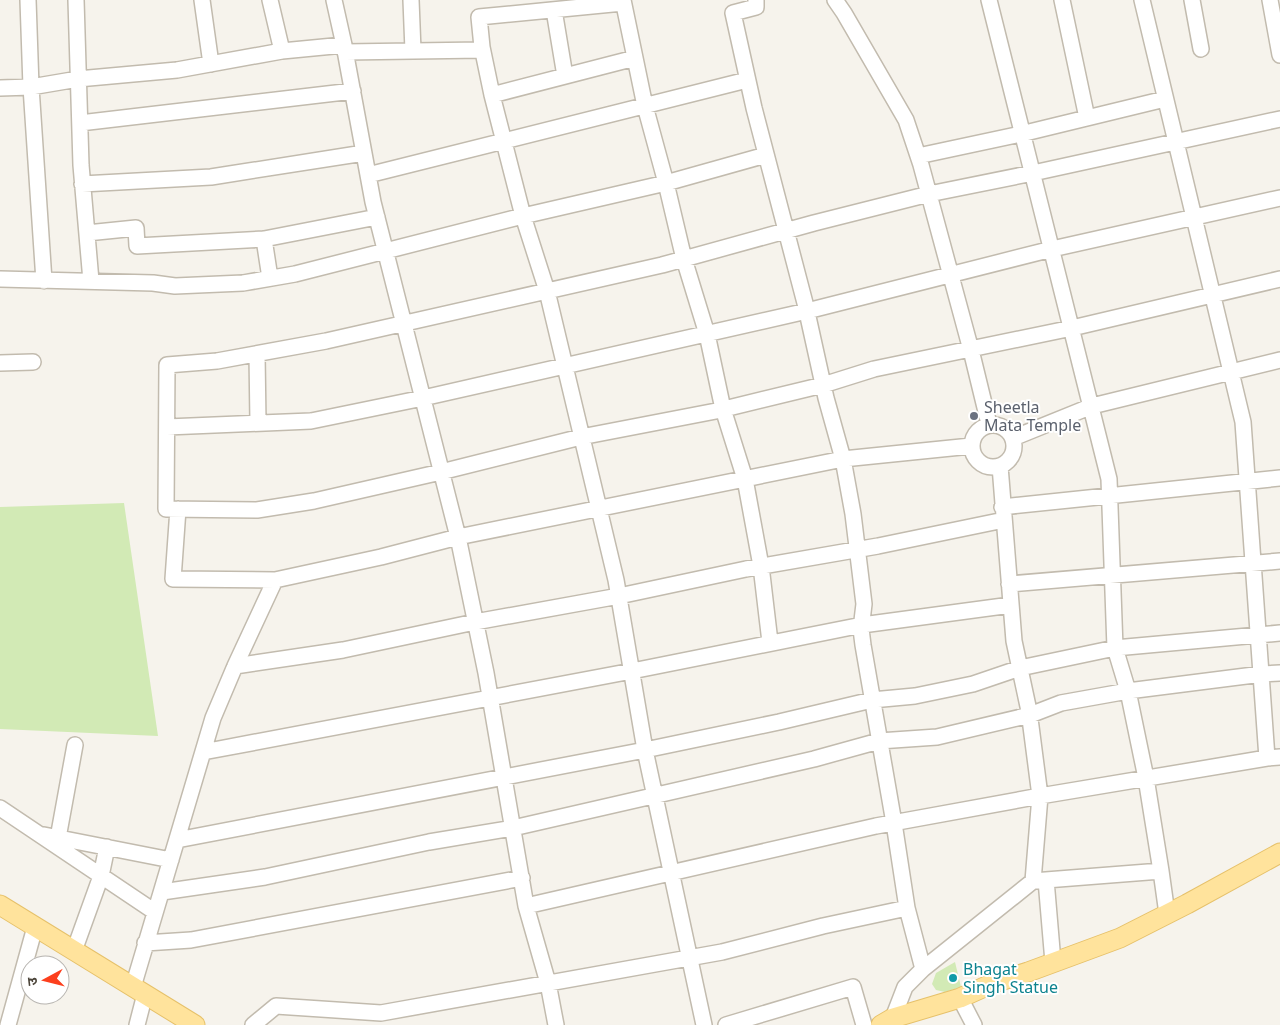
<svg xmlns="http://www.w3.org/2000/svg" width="1280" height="1025" font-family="'Noto Sans','Noto Sans Devanagari',sans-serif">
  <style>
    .green { fill: #d2eab5 }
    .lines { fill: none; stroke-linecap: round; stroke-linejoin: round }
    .minor-casing { stroke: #c2bbae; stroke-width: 18 }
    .major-casing { stroke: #e6c16a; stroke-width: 21 }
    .minor { stroke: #fff; stroke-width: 15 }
    .major { stroke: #ffe39c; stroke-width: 19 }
    .worship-dot { fill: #6b7280; stroke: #fff; stroke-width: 2 }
    .culture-dot { fill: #0f9aa8; stroke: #fff; stroke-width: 2 }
    .labels { text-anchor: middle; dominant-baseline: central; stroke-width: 4; stroke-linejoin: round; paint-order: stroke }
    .worship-label { font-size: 16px; fill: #5b616d; stroke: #fff; text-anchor: start }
    .culture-label { font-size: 16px; fill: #0d838f; stroke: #fff; text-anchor: start }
  </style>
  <rect width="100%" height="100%" fill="#f6f3ec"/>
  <path class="green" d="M124,503l34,233 -158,-7v-222z
    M955,962l6,25 -16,5 -9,-2 -4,-6 4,-11z"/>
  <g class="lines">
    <defs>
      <path id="minor" d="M28,0l3,87 13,194
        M76,0l5,165 10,116
        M202,0l9,64
        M270,0l12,51
        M334,0l10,45 29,157 85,335 28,136 40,233 22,77 8,42
        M411,0l2,51
        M623,0l22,106 21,77 18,76 23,75 16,75 22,70 16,87 9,76
        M756,0v7l-23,6 21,95 51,195 21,95 17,61 10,55 11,90 -3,25 2,16 31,178 13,85 16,61
        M835,0l9,13 62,107 15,45 50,185 18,74
        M989,0l120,479 6,169 13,43 18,87 15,93 -128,10
        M1062,0l25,118
        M1142,0l101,422 24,336 13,-1
        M1192,0l9,49
        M1270,0l10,55
        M623,3l-144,14 3,30 10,48 31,121 24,75 69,289 29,170 59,275
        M554,10l11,66
        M345,52l137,-2
        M0,88l31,-1 47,-8 99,-9 105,-19 62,-6
        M492,95l143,-37
        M1280,119l-247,54 -104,21 -115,29 -152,42 -336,76 -109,20 -50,4 -1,144 91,1 57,-9 127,-29 140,-35 135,-26 107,-26 51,-16 198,-41 208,-49
        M80,123l273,-32
        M918,156l103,-22 144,-35
        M368,175l379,-95
        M82,184l129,-7 153,-24
        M87,233l49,-5 1,18 127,-7 113,-22
        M264,239l6,39
        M0,279l153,4 22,3 68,-3 52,-9 228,-58 143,-33 100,-28
        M257,354l1,69
        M0,363l33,-1
        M972 446a21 21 0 1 1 42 0a21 21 0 1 1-42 0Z
        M167,427l144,-6 112,-23 384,-87 245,-62 228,-51
        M1013,438l79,-32 188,-46
        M1002,507l278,-29
        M178,509l-5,70 102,1
        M1009,584l271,-23
        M235,666l108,-16 132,-28 144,-26 127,-27 132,-23 126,-26
        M203,752l429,-81 230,-46 149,-20
        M0,808l155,104
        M44,835l127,25
        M58,838l17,-93
        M177,840l468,-90 134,-28 93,-22 43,-4 58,-12 47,-16 95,-20 165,-15
        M1161,871l6,43
        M1046,880l7,82
        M162,892l103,-15 164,-35 84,-14 301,-69 65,-18 58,-4 93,-22 31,-12 67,-12 134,-17 18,-1
        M526,906l350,-80 164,-30 227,-38
        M145,943l46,-3 331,-62
        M74,951l27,-75 6,-29
        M133,987l80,-269 22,-52 40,-86 106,-23 77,-20 385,-78 128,-13
        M960,998l14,27
        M893,1018l12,-31 18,-18 110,-88 7,-85 -11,-85 -15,-70 -14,-175
        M8,1025l27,-98
        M137,1025l8,-31
        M253,1025l23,-19 105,7 341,-61 101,-26 84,-18
        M726,1025l127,-38 11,38"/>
      <path id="major" d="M0,905l195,120
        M881,1025l12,-7 67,-20 31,-14 37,-12 92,-34 67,-34 93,-51"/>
    </defs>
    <use href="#minor" class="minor-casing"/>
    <use href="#major" class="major-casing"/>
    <use href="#minor" class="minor"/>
    <use href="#major" class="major"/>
  </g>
  <circle class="worship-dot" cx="974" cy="416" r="5"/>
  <circle class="culture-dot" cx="953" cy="978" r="5"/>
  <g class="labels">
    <g class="worship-label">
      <text x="984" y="407">Sheetla<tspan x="984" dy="18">Mata Temple</tspan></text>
    </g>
    <g class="culture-label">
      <text x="963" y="969">Bhagat<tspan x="963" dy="18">Singh Statue</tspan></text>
    </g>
  </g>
  <g transform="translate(45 980) rotate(263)"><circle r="24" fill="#ffffff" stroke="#b7b4b0"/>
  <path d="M0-4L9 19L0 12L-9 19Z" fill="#fc3f1d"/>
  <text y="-8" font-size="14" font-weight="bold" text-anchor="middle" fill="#4b4439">उ</text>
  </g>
</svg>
